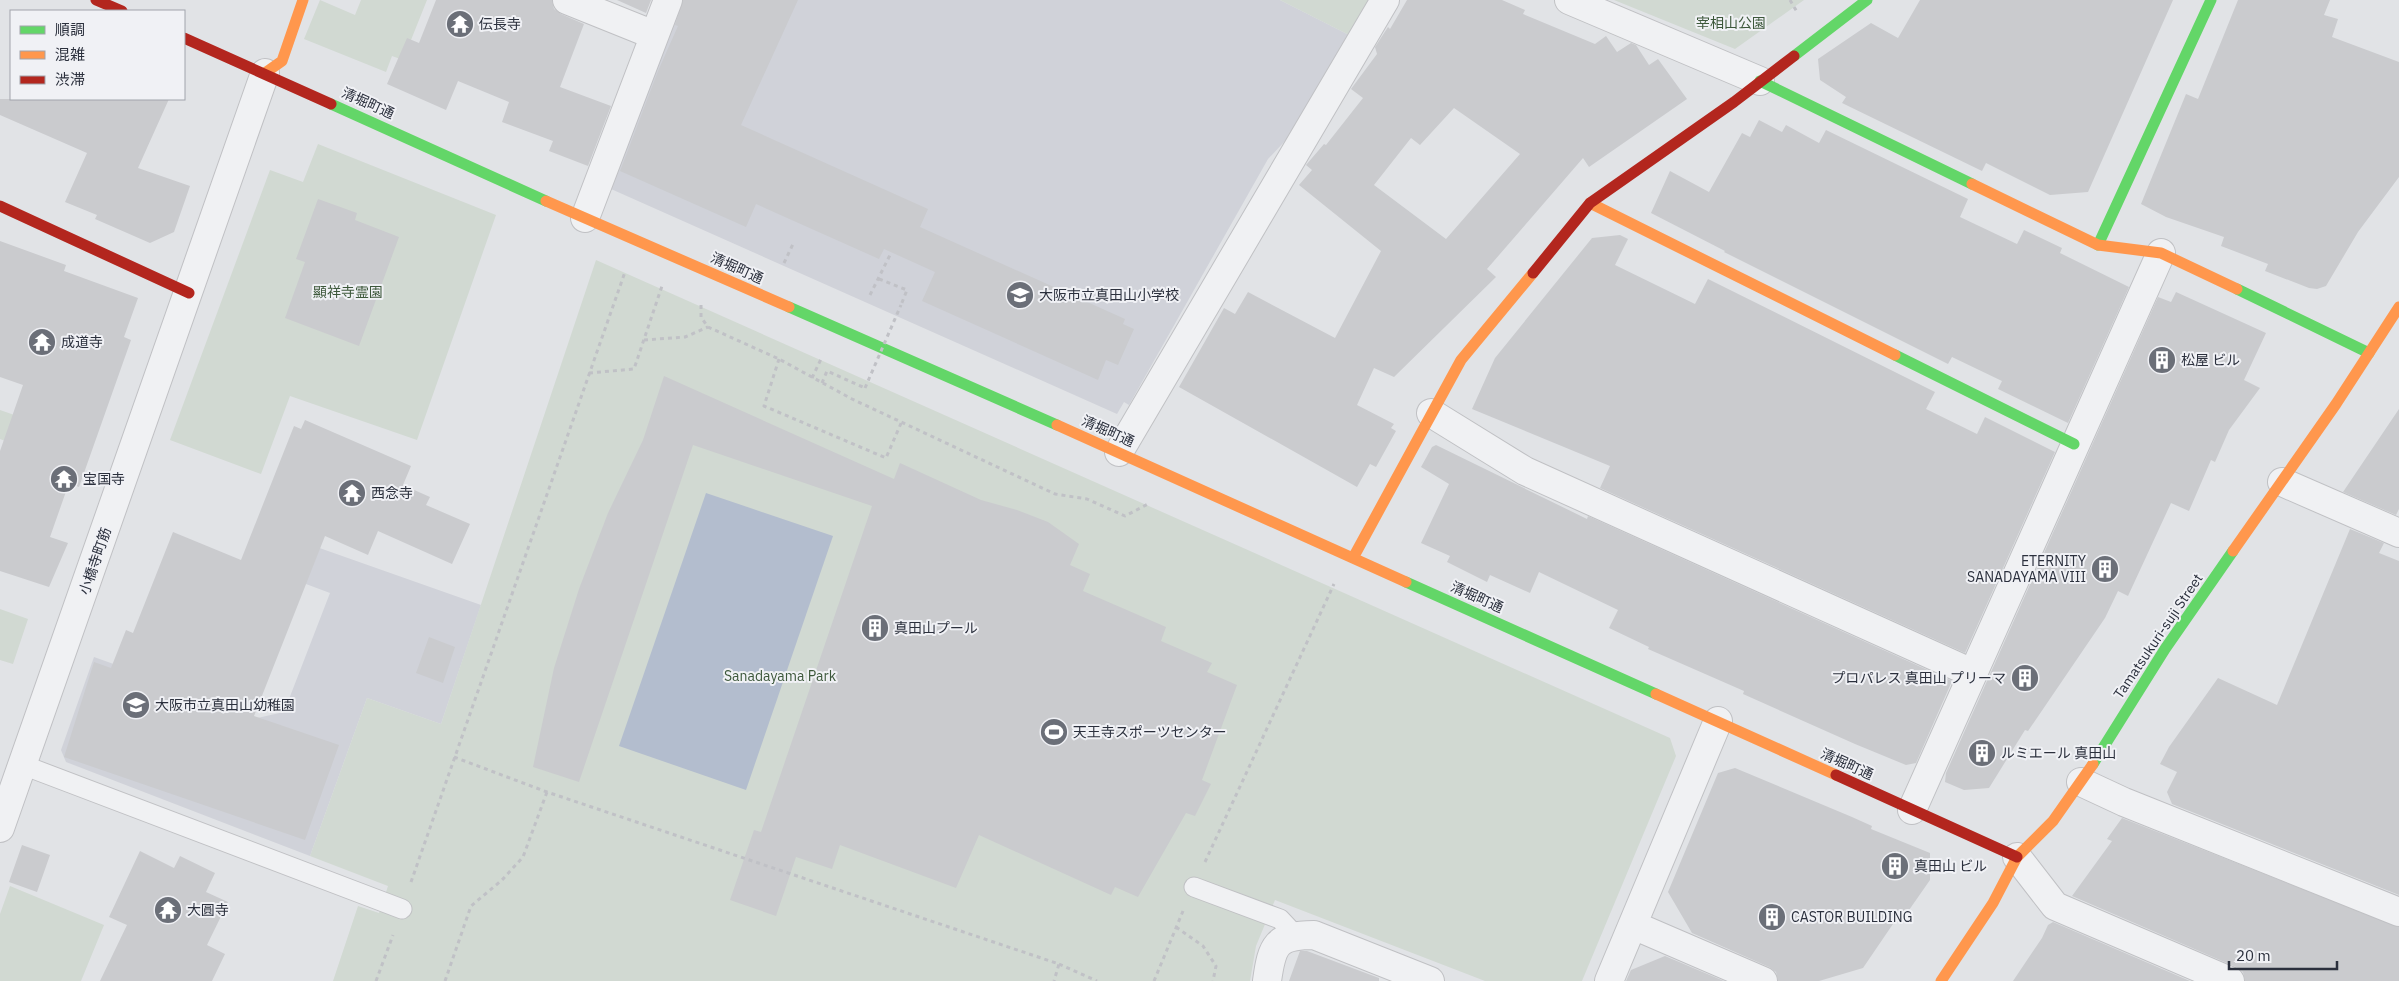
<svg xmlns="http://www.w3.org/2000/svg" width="2399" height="981" font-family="'IBM Plex Sans','Noto Sans JP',sans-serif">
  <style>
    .built { fill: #d0d2d9 }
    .green { fill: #d1d9d2 }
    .water { fill: #b3bdce }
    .building { fill: #cacbce; fill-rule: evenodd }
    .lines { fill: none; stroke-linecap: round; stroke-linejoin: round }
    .lane-casing { stroke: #c0c1c4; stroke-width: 21 }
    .street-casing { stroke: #c0c1c4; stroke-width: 30 }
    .path { stroke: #c0c1c6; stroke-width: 3; stroke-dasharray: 4 4; stroke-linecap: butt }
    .lane { stroke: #f0f1f3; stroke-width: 19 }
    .street { stroke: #f0f1f3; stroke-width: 28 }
    .fast { stroke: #63d668; stroke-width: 11 }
    .slow { stroke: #ff974d; stroke-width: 11 }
    .jam { stroke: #b3261e; stroke-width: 11 }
    .path-bridge { stroke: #c0c1c6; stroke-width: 3; stroke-dasharray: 4 4; stroke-linecap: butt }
    .labels { text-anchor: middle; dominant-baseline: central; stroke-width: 4; stroke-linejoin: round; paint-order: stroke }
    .park-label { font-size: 14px; fill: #3c573a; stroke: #f0f1f5 }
    .poi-label { font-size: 14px; fill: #2b303d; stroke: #f0f1f5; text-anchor: start }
    .street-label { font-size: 14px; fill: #2b303d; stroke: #f0f1f5 }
  </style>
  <rect width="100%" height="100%" fill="#e1e3e6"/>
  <path class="built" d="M678,0h602l73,37 -53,88 -32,34 -139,246 -5,-3 -7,12 -506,-225z
    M311,545l170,60 -40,119 -74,-26 -57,158 -244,-94 -5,-12 33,-93 67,24 87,39 36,-8 46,-119 -32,-12z"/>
  <path class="green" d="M320,0l35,15 6,-15h66l-24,60 -11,-4 -6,16 -82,-33z
    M1280,0h95l-22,37z
    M1614,0h190l-69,49z
    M318,144l178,71 -79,225 -127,-44 -29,78 -91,-34 100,-270 33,12z
    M596,260l1074,478 6,18 -94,225h-97l-210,-81 -19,46 -6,35h-917l25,-75 21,7 9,-27 -78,-30 57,-158 74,26z
    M0,410l20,7 -9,26 -11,-4z
    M0,609l28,10 -15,45 -13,-4z
    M10,886l94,39 -23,56h-81v-67z"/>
  <path class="water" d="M706,493l127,43 -87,254 -127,-44z"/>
  <path class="building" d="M436,0h116l2,9 7,5 23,10 -24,63 51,19 -23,60 -39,-15 4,-10 -51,-19 7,-20 -51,-21 -12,29 -59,-26 20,-46 12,5z
    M617,0h34l-5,13z
    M683,0h115l-57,125 187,84 -8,18 205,92 -2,5 11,5 -16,36 -12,-5 -8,20 -176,-79 13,-29 -51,-23 -5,10 -123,-55 -10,23 -126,-56 38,-100 20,-45 -3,-1z
    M1407,0h95l23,10 -2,4 72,30 11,-8 11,16 14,-9 5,2 13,20 9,-6 29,40 -98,68 -6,-9 -96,111 9,8 -102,100 -20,-9 -17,37 37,19 -3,4 5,3 -20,36 -6,-3 -13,23 -178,-100 45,-79 11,6 13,-22 87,46 46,-87 -82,-66 13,-15 -6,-5 18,-21 2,1 37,-47 -12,-9 26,-35 -2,-7 13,-20 2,2zM1454,108l66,46 -74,85 -72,-54 37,-47 9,7z
    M1920,0h253l-85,192 -38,3 -64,-32 -4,8 -140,-68 4,-6 -26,-17 -2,-21 53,-36 27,15z
    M2238,0h92l-6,15 14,4 -6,18 67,25v115l-41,55 -32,54 -9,3 -8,-1 -44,-17 3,-7 -47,-18 3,-9 -58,-20 -25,-13 45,-110 12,5z
    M0,99h169l-31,69 52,18 -16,46 -24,11 -55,-24 2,-4 -32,-13 22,-49 -87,-38z
    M1759,120l23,12 4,-7 33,18 7,-13 142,69 -8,18 57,27 7,-14 38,18 -2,5 69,34 -61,136 -70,-34 4,-8 -50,-24 -4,7 -224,-112 1,-1 -74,-38 19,-42 39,21 33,-59 8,4z
    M318,199l39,14 -2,7 44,17 -40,109 -74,-28 20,-56 -9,-3z
    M1620,235l8,4 -13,26 80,39 13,-25 227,113 -9,17 51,25 8,-17 70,35 -90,201 -365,-165 10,-22 -138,-57 23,-51 97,-120z
    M0,241l66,24 -2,6 74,27 -14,39 7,3 -52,147 -10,-4 -19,54 18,6 -19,44 -49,-16v-120l23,-66 -23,-8z
    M2176,292l90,41 -22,47 16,8 -31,42 -14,32 -4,-2 -22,51 -18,-8 -43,93 -10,-5 -13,27 -77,113 -3,-1 -36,58 -25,2 -19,-8 1,-9 212,-476 13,5z
    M664,376l230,103 6,-16 81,37 36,10 31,12 31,22 -9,21 20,9 -7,17 83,36 -5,14 51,22 -5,9 30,13 -35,95 9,4 -16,32 -9,-3 -48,84 -23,-10 -4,8 -132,-60 -23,53 -116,-43 -8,24 -36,-12 -20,59 -46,-16 24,-70 7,2 111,-326 -179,-61 -114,337 -46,-15 21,-99 25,-79 29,-76 35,-73z
    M2399,409v100l-3,6 -53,-23z
    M305,420l106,46 -8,19 27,12 -4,8 44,19 -18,40 -74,-33 -10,24 -43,-19 -71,180 85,29 -34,95 -241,-83 30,-95 17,6 15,-38 7,3 40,-101 68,28 53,-134 7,3z
    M1436,445l151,74 1,-3 364,165 -36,82 -10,2 -51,-21 -112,-50 1,-3 -96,-42 1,-2 -40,-19 9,-18 -79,-38 -9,21 -40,-18 -3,7 -40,-20 3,-6 -29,-13 28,-59 -28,-17 11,-20z
    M2350,529l34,14 -5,10 20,8v334l-227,-91 -5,-12 10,-20 -17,-8 9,-17 49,-69 59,27z
    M429,637l26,10 -12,36 -27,-10z
    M1735,768l117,49 20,9 -1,3 59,24v27l-30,43 -5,-2 -32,47 -44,13h-41l-2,-9 -7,-5 -77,-34 -24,-41 50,-119z
    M2122,818l277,109v54h-154l-2,-9 -7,-5 -164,-71 40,-55 -5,-2z
    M22,845l28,10 -13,37 -28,-10z
    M140,851l34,17 6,-12 35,17 -9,19 22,10 -21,43 18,9 -13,27h-112l27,-56 -18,-8z
    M2053,922l137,59h-177l29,-43 6,-13z
    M1300,951h7l72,27v3h-90z
    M1665,956l59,25h-98l5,-11z"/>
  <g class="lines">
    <defs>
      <path id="lane" d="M23,765l379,144
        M1194,887l86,32 15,16"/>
      <path id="street" d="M567,0l87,35
        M1569,0l191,81
        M585,218l83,-218
        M1431,413l94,58 447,202
        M1119,452l266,-452
        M2282,482l117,51
        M2081,782l43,20 275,110
        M1912,810l249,-557
        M0,828l265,-755
        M2017,857l38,49 175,75
        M1633,925l130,56
        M1267,981c5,-36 9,-46 47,-46l116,46
        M1609,981l109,-260"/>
    </defs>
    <use href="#lane" class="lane-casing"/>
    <use href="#street" class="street-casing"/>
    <path class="path" d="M1790,0l7,12
      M784,263l9,-19
      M879,279l28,11 -6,15
      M870,295l20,-40
      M701,305v12l7,10 71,32 73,40 203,95 32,5 38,17 25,-13
      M644,340l41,-3 23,-10
      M779,359l-15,47 122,52 16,-37
      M589,373l45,-4 28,-83
      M812,378l9,-19
      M822,383l5,-12 38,17
      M454,757l93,35 512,172 -5,17
      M1205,862l129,-278
      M411,882l214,-610
      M1176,927l27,19 13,20 -3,15
      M1059,964l38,17
      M376,981l17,-46
      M445,981l26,-75 31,-26 21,-23 24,-65
      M1154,981l29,-70"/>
    <use href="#lane" class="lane"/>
    <use href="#street" class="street"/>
    <path class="fast" d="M1794,56l73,-56
      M1760,81l212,103
      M331,104l215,97
      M2098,245l113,-245
      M2237,289l132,64
      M789,307l268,118
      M1895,355l179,89
      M1406,582l250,112
      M2093,764l72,-115 68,-98"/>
    <path class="slow" d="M265,73l17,-12 21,-61
      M1972,184l126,61 63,8 76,36
      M546,201l243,106
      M1590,203l305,152
      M1057,425l349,157
      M2233,551l103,-147 63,-97
      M1353,558l108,-198 72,-87
      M1656,694l180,81
      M1941,981l52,-78 24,-46 36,-36 40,-57"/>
    <path class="jam" d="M96,0l26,11
      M184,38l147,66
      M0,206l189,87
      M1533,273l57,-70 144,-101 60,-46
      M1836,775l181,82"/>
    <path class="path-bridge" d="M865,388l36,-83"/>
  </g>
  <defs>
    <symbol id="temple-disc" viewBox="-11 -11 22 22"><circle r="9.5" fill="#6b6f78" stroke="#f0f1f5"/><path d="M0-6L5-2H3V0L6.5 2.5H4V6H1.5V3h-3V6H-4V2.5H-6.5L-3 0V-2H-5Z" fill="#fff"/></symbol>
    <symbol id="school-disc" viewBox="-11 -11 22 22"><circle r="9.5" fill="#6b6f78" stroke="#f0f1f5"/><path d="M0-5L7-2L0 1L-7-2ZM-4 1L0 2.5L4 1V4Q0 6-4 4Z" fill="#fff"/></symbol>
    <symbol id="building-disc" viewBox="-11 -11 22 22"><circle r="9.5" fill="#6b6f78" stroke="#f0f1f5"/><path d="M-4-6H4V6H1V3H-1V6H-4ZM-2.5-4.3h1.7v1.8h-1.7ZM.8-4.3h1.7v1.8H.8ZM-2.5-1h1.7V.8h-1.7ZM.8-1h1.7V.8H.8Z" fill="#fff"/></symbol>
    <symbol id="stadium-disc" viewBox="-11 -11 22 22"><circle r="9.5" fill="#6b6f78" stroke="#f0f1f5"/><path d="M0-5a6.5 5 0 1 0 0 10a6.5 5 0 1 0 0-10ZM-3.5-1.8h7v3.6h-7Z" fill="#fff"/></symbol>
  </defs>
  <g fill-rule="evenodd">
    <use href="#temple-disc" x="444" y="8" width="32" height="32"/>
    <use href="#school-disc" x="1004" y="279" width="32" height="32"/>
    <use href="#temple-disc" x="26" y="326" width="32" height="32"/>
    <use href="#building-disc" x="2146" y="344" width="32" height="32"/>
    <use href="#temple-disc" x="48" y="463" width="32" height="32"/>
    <use href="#temple-disc" x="336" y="477" width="32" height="32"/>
    <use href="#building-disc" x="2089" y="553" width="32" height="32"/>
    <use href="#building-disc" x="859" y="612" width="32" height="32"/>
    <use href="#building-disc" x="2009" y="662" width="32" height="32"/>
    <use href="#school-disc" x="120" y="689" width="32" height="32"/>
    <use href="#stadium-disc" x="1038" y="716" width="32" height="32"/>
    <use href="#building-disc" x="1966" y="737" width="32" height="32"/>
    <use href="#building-disc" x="1879" y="850" width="32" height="32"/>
    <use href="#temple-disc" x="152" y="894" width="32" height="32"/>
    <use href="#building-disc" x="1756" y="901" width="32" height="32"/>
  </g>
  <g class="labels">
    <g class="park-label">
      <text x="1731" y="23">宰相山公園</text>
      <text x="348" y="292">顯祥寺霊園</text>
      <text x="780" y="676">Sanadayama Park</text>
    </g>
    <g class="poi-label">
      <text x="479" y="24">伝長寺</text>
      <text x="1039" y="295">大阪市立真田山小学校</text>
      <text x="61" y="342">成道寺</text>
      <text x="2181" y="360">松屋 ビル</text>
      <text x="83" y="479">宝国寺</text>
      <text x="371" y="493">西念寺</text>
      <text x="2086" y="561" text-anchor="end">ETERNITY<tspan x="2086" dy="16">SANADAYAMA VIII</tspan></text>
      <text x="894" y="628">真田山プール</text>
      <text x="2006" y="678" text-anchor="end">プロパレス 真田山 プリーマ</text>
      <text x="155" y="705">大阪市立真田山幼稚園</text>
      <text x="1073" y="732">天王寺スポーツセンター</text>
      <text x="2001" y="753">ルミエール 真田山</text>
      <text x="1914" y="866">真田山 ビル</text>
      <text x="187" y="910">大圓寺</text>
      <text x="1791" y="917">CASTOR BUILDING</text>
    </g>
    <g class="street-label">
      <text transform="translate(368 103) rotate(24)">清堀町通</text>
      <text transform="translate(737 268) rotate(24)">清堀町通</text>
      <text transform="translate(1108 431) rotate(24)">清堀町通</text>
      <text transform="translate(95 561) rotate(-71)">小橋寺町筋</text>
      <text transform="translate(1477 597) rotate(24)">清堀町通</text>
      <text transform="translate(2158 636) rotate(-56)">Tamatsukuri-suji Street</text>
      <text transform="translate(1847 764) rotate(24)">清堀町通</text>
    </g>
  </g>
  <rect x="10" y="10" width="175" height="90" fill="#f0f1f5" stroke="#a1a4ab"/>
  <rect x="20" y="26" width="25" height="8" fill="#63d668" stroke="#a1a4ab"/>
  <text x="55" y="35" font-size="15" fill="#2b303d">順調</text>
  <rect x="20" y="51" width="25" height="8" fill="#ff974d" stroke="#a1a4ab"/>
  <text x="55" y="60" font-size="15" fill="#2b303d">混雑</text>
  <rect x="20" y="76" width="25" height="8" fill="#b3261e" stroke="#a1a4ab"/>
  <text x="55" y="85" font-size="15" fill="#2b303d">渋滞</text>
  <path d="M2229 961v8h108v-8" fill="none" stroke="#2b303d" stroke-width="2.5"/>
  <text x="2236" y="961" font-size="15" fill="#2b303d" stroke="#f0f1f5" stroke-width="4" paint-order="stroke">20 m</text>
</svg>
